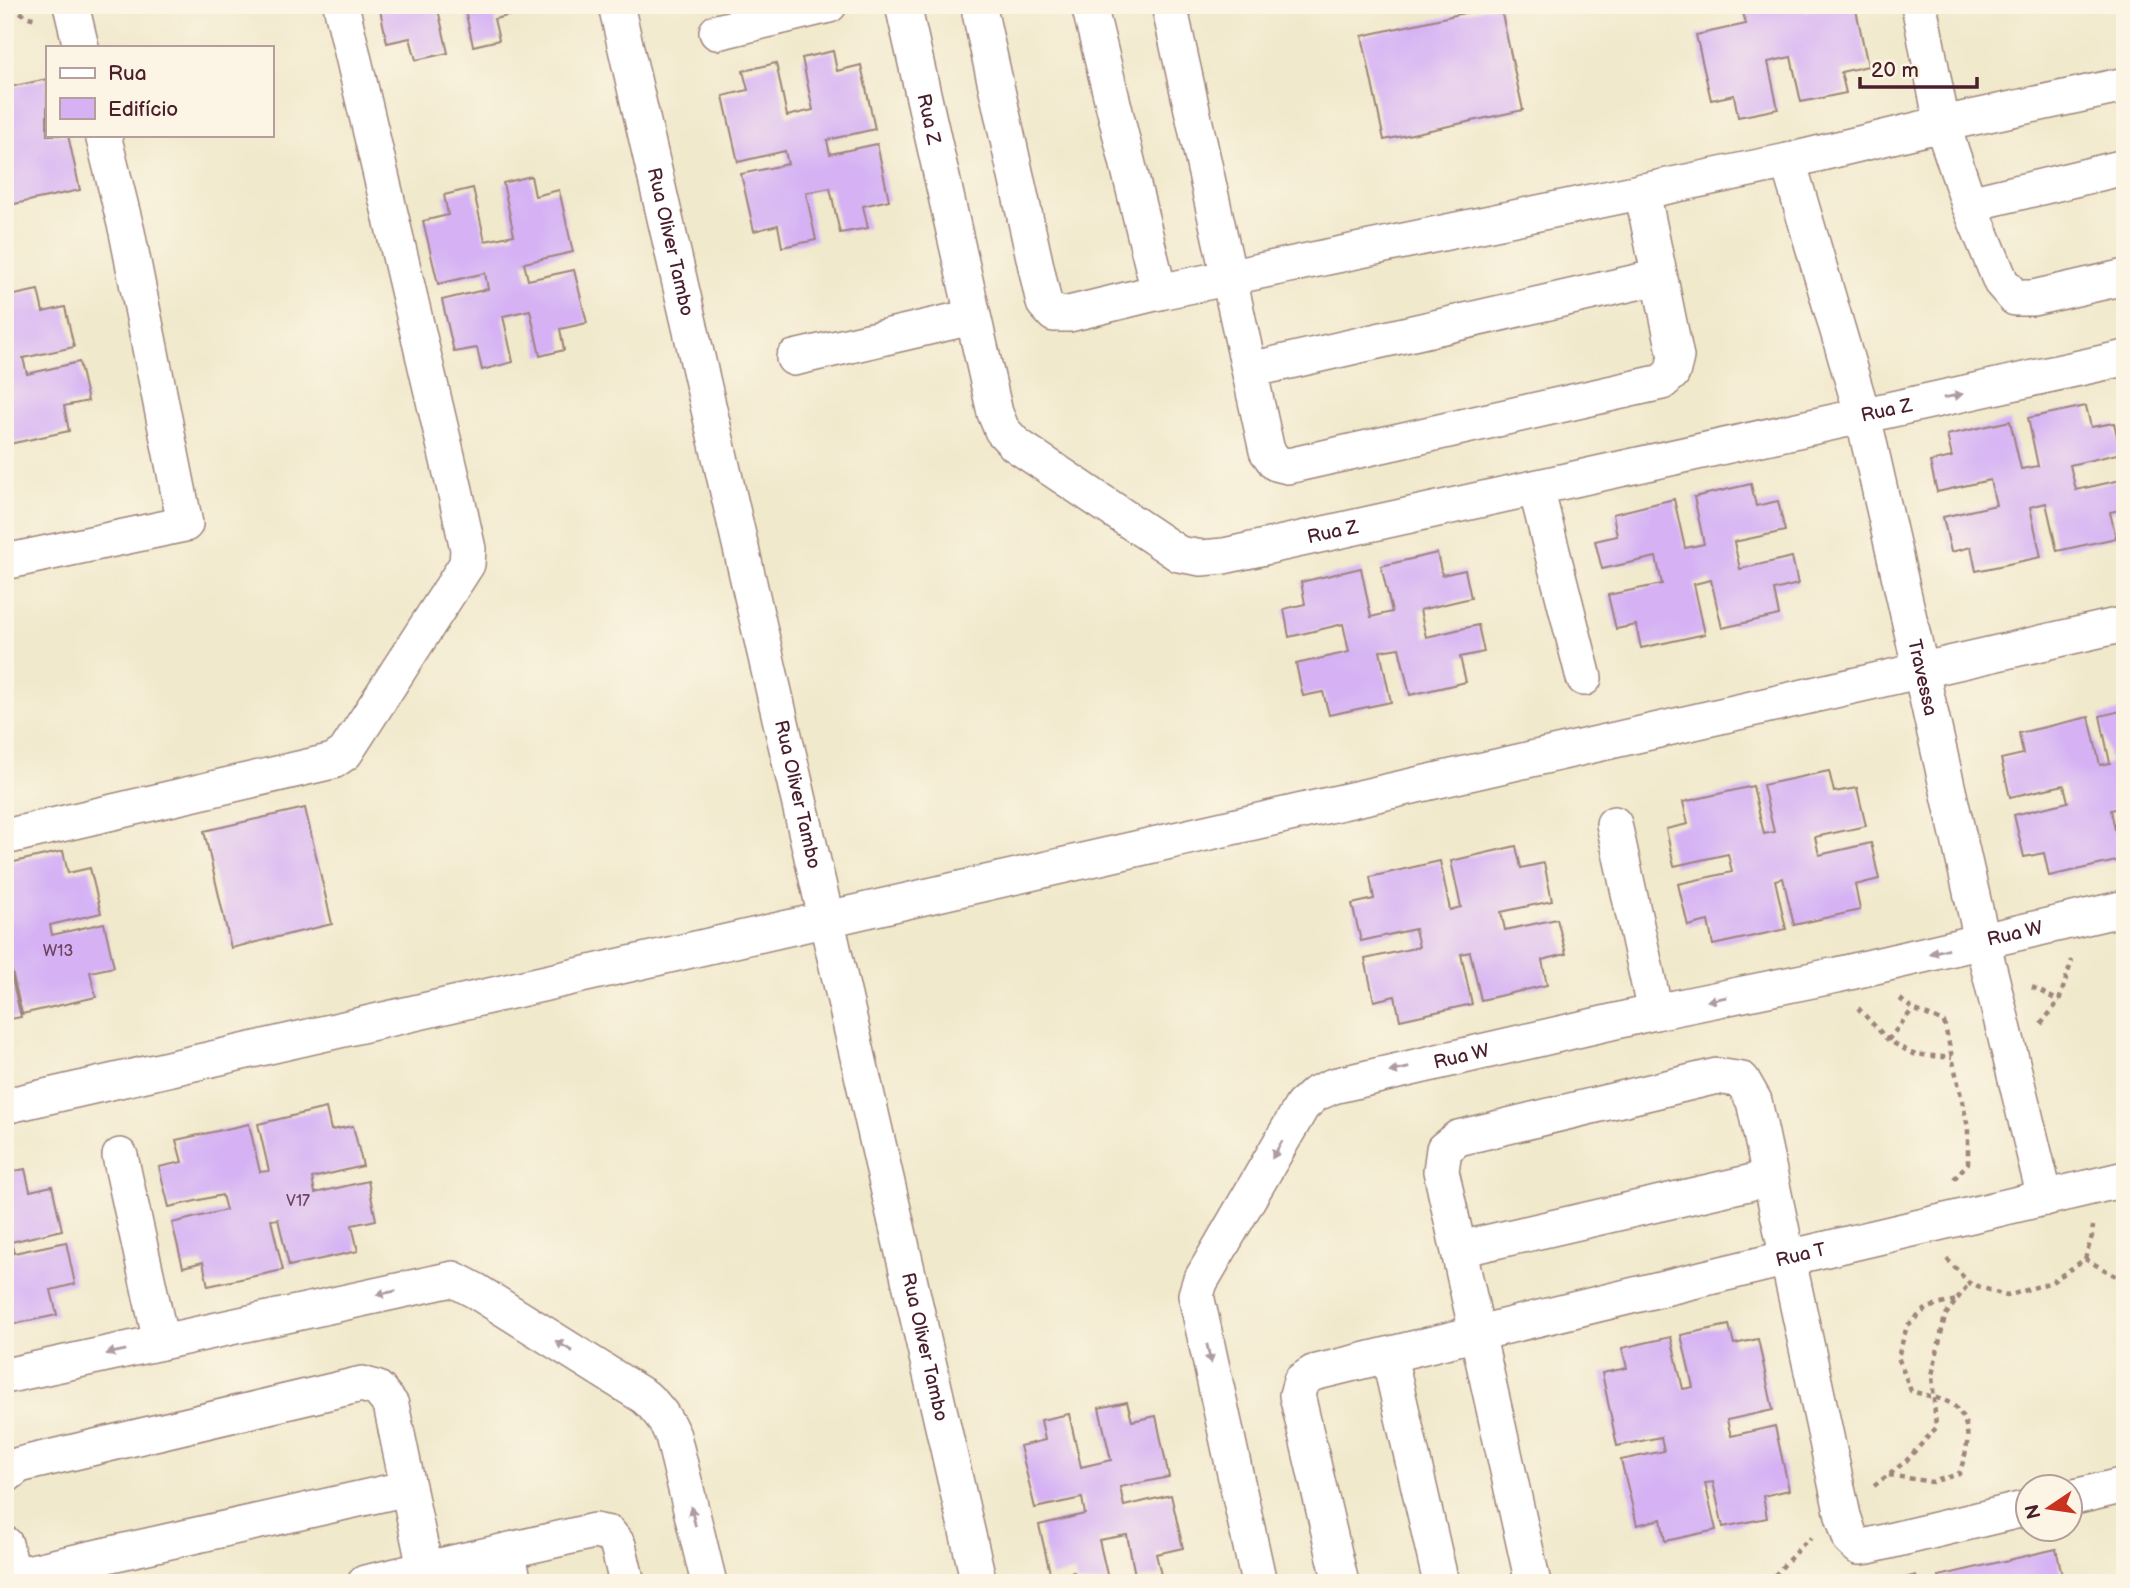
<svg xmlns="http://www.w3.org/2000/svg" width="2130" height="1588" font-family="'Balsamiq Sans',sans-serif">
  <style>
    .building { fill: #d6b2f4 }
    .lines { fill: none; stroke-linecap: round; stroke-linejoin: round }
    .street-casing { stroke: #9e847c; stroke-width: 38 }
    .path { stroke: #9e847c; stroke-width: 4.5; stroke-dasharray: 5 5; stroke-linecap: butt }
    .street { stroke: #fff; stroke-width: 35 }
    .oneway { fill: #ae9aa0 }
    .labels { text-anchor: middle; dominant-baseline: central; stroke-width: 7; stroke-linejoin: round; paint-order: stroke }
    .number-label { font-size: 16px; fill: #6d445d }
    .street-label { font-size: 19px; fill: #4a1f2b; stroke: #fcf5e5 }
  </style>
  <rect width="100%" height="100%" fill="#fcf5e5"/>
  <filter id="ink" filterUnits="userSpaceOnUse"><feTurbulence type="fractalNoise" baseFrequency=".0143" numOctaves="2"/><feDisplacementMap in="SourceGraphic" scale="14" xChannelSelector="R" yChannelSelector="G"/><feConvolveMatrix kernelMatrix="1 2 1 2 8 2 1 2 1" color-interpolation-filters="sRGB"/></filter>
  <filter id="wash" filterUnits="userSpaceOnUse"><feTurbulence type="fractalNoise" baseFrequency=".00686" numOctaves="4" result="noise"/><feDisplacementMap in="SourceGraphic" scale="28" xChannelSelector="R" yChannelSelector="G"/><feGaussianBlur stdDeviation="1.57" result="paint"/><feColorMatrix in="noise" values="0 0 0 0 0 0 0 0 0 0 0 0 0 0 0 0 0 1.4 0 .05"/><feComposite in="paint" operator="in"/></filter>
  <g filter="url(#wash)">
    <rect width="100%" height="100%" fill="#f1e9cc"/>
    <g id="blocks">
      <path class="building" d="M379,5h58l11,48 -32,7 -6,-22 -23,5z
        M464,5h55l2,8 -27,6 5,21 -26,6z
        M1500,5l23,105 -139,30 -22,-104z
        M1689,5h30v1l-29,7z
        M1741,5h62l1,6 26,-6h25l13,61 -27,6 5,21 -45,9 -10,-45 -23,5 10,47 -40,8 -4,-22 -23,5 -15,-65 50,-11z
        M833,51l4,20 24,-6 14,64 -48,11 3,14 47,-10 12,56 -26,6 5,22 -28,5 -10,-45 -24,5 10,47 -34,7 -4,-22 -24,6 -13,-57 47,-10 -3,-13 -47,11 -15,-66 25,-6 -5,-19 33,-8 11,53 26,-6 -11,-52z
        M47,79v56h21l12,55 -75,16v-118z
        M531,176l4,20 24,-6 14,62 -49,11 4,17 46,-10 13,53 -27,6 4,21 -24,6 -10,-46 -27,6 10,46 -31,8 -5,-22 -23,4 -12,-52 46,-11 -3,-16 -47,11 -15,-63 25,-6 -4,-20 29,-7 12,53 29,-6 -11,-52z
        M38,290l5,22 22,-5 9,40 -51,11 4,16 52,-12 9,39 -24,5 5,25 -64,14v-148z
        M2086,406l5,21 23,-4 7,30 -51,12 6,25 49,-11v30l-15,3 6,26 -59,13 -11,-48 -16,4 11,50 -65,14 -5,-24 -20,5 -8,-35 53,-12 -6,-25 -53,12 -7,-30 22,-5 -5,-22 63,-14 11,48 17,-3 -10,-48z
        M1751,484l5,22 22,-5 7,30 -51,11 6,27 52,-12 6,27 -24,6 5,25 -57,13 -11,-48 -17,4 11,50 -64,14 -5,-23 -20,4 -8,-34 54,-11 -6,-27 -54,12 -7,-28 22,-5 -4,-22 61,-15 11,49 19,-4 -10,-47z
        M1437,553l5,22 23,-5 6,28 -51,12 6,27 52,-12 6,27 -24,5 6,25 -56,13 -11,-47 -19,3 11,51 -62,13 -6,-23 -20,4 -7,-32 53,-12 -6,-28 -54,13 -5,-28 21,-5 -4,-22 60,-14 10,49 21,-5 -11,-46z
        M2125,710v117l-6,-19 -8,2 10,50 -72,16 -5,-23 -20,4 -10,-42 54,-13 -4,-17 -54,12 -9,-38 22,-5 -4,-21 70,-16 11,48 10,-2 -10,-47z
        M1829,771l5,21 23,-4 9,38 -51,11 4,18 52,-12 8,36 -24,6 5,25 -66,15 -11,-47 -8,2 11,49 -73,16 -5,-24 -20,5 -10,-42 54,-12 -4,-18 -54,12 -8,-37 22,-5 -5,-22 70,-16 11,48 10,-2 -11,-47z
        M305,808l27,116 -101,24 -27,-117z
        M1516,846l5,22 23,-5 8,38 -51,11 4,18 52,-11 9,35 -24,6 5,25 -66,15 -11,-48 -9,2 11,50 -72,16 -5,-24 -21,5 -9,-42 54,-12 -4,-18 -54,12 -9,-37 22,-5 -4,-22 70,-16 10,49 11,-3 -10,-46z
        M63,851l5,22 22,-5 11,45 -51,12 2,10 52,-12 10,44 -24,5 6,25 -74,17 -11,-47h-2l12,50 -16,3v-156z
        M326,1108l5,22 22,-4 10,40 -51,12 3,15 53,-12 8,39 -24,5 6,26 -69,15 -11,-47 -7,1 12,50 -75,16 -5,-24 -20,5 -11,-44 54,-13 -4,-15 -53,12 -10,-40 23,-5 -6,-22 73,-16 11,48 9,-1 -11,-47z
        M25,1169l5,22 22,-5 10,44 -51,12 3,11 52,-11 9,42 -24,6 6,25 -52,11v-153z
        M1729,1325l5,19 24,-5 15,71 -46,10 4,16 44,-10 14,64 -26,6 4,22 -44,9 -10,-45 -8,1 11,47 -51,11 -4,-22 -24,6 -16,-65 43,-9 -3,-14 -44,9 -15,-73 25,-5 -5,-20 49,-11 12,52 10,-2 -12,-52z
        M1127,1402l5,19 24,-5 13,61 -49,10 4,19 47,-11 12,53 -27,6 5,21 -25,5 -9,-45 -28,5 10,43h-32l-3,-11 -23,5 -12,-52 46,-11 -3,-16 -47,10 -15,-62 25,-6 -4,-20 28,-6 12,53 30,-7 -12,-52z
        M2056,1549l8,34h-124l-1,-7z
        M1916,1575l2,8h-28v-1z"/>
    </g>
  </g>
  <g filter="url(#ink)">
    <use href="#blocks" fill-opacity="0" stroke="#9e847c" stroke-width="2"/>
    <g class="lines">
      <defs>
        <g id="street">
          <path d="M71,5l10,42"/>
          <path id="s1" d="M616,5l363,1578"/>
          <path id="s2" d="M903,5l92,408 7,17 13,14 164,110 22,4 23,-2 901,-198"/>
          <path d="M981,5l-1,8 64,290 10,11h15l90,-22 629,-131 154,-37 183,-39"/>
          <path d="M1089,5l70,287"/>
          <path d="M1169,5l98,446 9,12 12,3 374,-84 10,-9 4,-16 -34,-166"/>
          <path d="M1919,5l23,119 27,80 32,78 14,16h18l92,-21"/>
          <path d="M717,32l112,-27"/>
          <path id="s3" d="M1788,161l75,255 119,524 63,258"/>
          <path d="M1969,204l156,-37"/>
          <path d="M794,358l178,-41"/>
          <path d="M1250,370l409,-93"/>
          <path d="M1536,488l48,190"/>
          <path d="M5,562l180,-38 -58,-292 -24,-97"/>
          <path d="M1614,824l41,188"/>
          <path d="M5,837l328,-76 12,-8 122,-189 1,-15 -13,-59 -114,-485"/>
          <path d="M5,1106l2120,-482"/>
          <path d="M120,1156l41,186"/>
          <path d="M1460,1249l310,-71"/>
          <path d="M1389,1356l52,227"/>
          <path d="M5,1376l448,-97 23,12 169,106c13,11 21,22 28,39l36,147"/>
          <path d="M5,1476l14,-11 343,-81 16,5 13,16 37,178"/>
          <path d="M2070,1498l55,-13"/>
          <path d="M5,1544l10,39"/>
          <path d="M507,1551l7,32"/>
          <path d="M13,1576l395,-88"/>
          <path d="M365,1583l229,-52 15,3 9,11 9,38"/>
          <path id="s4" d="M1259,1583l-63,-288 4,-13 102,-176 13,-12 18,-8 322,-74 182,-37 288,-67"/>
          <path id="s5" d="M1341,1583l-44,-188 4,-14 12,-8 475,-115 337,-79"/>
          <path d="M1533,1583l-92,-412 3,-22 14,-11 259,-62 25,4 12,21 89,415 8,24 8,7 9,-1 160,-38"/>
        </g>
      </defs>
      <use href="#street" class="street-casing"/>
      <path class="path" d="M13,5l12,11 11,3
        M2032,987l27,14
        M1900,999l13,10 31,13 24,105v36l-14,16
        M1858,1008l30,32 25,14 39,4
        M2041,1024l18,-23 13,-41
        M1888,1040l25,-31
        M1947,1259l22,24 38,13 45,-14 33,-23 7,-23 1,-10
        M2085,1259l40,22
        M1889,1475l43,7 27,-8c8,-23 16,-48 -5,-68 -9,-8 -31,-11 -43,-15l-13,-34 9,-31 20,-18 29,-8
        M1874,1486l32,-25 30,-33 -4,-53 13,-59 24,-33
        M1768,1583l33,-37 10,-8"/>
      <use href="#street" class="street"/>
    </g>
    <defs><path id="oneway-solid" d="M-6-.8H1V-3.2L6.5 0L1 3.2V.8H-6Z" transform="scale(1.75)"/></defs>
    <g class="oneway">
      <use href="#oneway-solid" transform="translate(1953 396) rotate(-12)"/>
      <use href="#oneway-solid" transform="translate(1939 951) rotate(166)"/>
      <use href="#oneway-solid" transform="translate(1717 999) rotate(169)"/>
      <use href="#oneway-solid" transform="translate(1399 1070) rotate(167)"/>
      <use href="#oneway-solid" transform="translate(1277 1150) rotate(120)"/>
      <use href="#oneway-solid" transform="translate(386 1293) rotate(168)"/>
      <use href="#oneway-solid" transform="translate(564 1346) rotate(-148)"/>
      <use href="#oneway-solid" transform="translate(116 1352) rotate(168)"/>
      <use href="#oneway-solid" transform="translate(1209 1354) rotate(78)"/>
      <use href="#oneway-solid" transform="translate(693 1516) rotate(-104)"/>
    </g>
  </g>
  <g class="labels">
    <g class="number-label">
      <text x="58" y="951">W13</text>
      <text x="298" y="1201">V17</text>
    </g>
    <g class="street-label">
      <text stroke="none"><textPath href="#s2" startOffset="117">Rua Z</textPath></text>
      <text stroke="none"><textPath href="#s1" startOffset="243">Rua Oliver Tambo</textPath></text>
      <text stroke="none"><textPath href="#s2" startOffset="1377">Rua Z</textPath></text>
      <text stroke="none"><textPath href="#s2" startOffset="810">Rua Z</textPath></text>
      <text stroke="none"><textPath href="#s3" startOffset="534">Travessa</textPath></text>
      <text stroke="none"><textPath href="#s1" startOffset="810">Rua Oliver Tambo</textPath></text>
      <text stroke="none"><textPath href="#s4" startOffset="1248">Rua W</textPath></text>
      <text stroke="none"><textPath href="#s4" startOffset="681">Rua W</textPath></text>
      <text stroke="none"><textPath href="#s5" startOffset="724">Rua T</textPath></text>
      <text stroke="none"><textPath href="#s1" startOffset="1377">Rua Oliver Tambo</textPath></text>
    </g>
  </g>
  <rect width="2130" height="1588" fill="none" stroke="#fcf5e5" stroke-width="28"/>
  <rect x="46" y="46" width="228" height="91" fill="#fcf5e5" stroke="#b59f9b" stroke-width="2"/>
  <rect x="60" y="68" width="35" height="10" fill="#ffffff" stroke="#b59f9b" stroke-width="2"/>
  <text x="108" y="80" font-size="21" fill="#4a1f2b">Rua</text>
  <rect x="60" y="98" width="35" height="21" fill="#d6b2f4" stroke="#b59f9b" stroke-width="2"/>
  <text x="108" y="116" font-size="21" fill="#4a1f2b">Edifício</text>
  <g transform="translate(2049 1508) rotate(257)"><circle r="33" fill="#fcf5e5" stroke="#b59f9b" stroke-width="2"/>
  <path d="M0-5L12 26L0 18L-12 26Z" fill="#c8321e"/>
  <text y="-10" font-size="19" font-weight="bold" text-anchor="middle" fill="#4a1f2b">N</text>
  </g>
  <path d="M1860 77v10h117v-10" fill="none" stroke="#4a1f2b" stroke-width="3.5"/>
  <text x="1871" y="77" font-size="21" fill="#4a1f2b" stroke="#fcf5e5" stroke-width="5" paint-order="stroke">20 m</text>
</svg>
